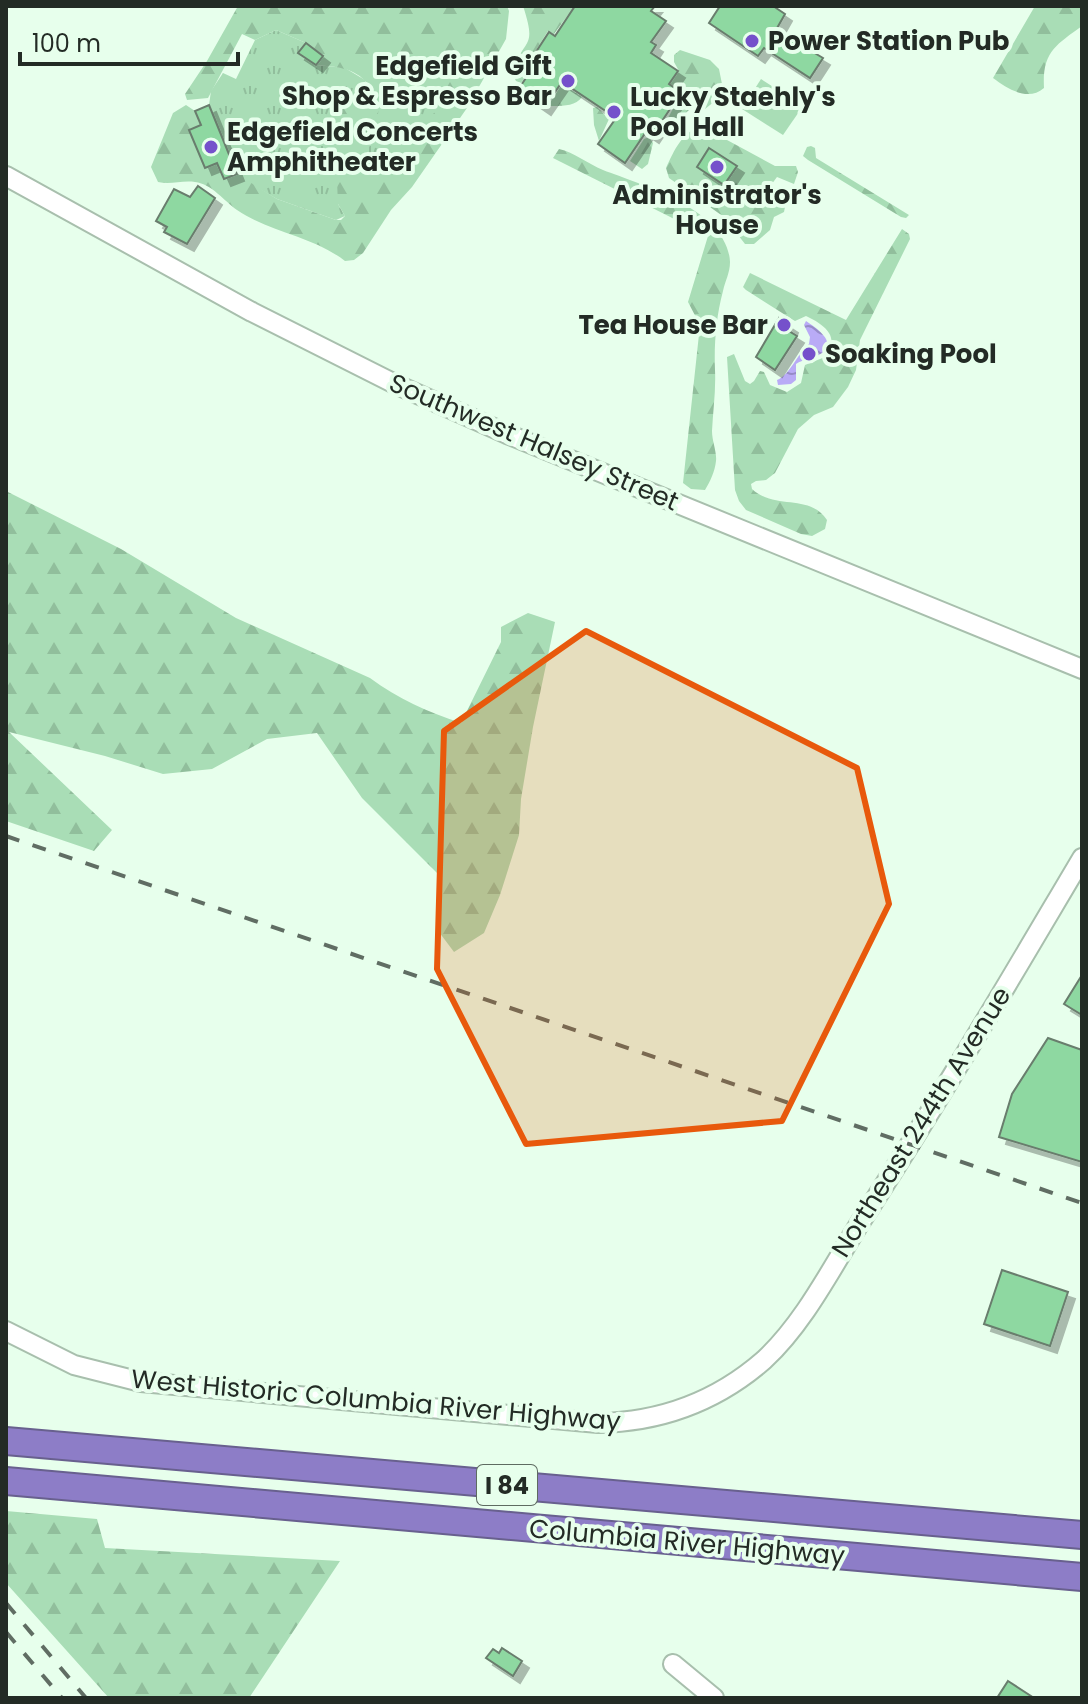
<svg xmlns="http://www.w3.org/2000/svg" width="1088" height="1704" font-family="Poppins,sans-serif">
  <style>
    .grass { fill: url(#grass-tufts) }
    .forest { fill: url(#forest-firs) }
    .garden { fill: #a9ddb6 }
    .water { fill: url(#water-waves) }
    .building { fill: #8ed8a1; stroke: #697d6d; stroke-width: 2; filter: url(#shadow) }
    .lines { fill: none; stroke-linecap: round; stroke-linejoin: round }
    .minor-casing { stroke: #a8bfad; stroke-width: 22 }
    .highway-casing { stroke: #68608e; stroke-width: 30 }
    .minor { stroke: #fff; stroke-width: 18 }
    .highway { stroke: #8d7dc7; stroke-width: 26 }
    .rail { stroke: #606d63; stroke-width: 4; stroke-dasharray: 14 14; stroke-linecap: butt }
    .marked { fill: #e8590c; fill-opacity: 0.2; stroke: #e8590c; stroke-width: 6; stroke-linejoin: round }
    .poi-dot { fill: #7551cb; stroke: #e7ffec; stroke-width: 3 }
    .labels { text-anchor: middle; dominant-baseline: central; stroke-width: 8; stroke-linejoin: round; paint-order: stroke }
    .shield { fill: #e7ffec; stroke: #5e6b61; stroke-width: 2 }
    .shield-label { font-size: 24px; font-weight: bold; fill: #232b25 }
    .poi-label { font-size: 26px; font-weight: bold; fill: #232b25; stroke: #e7ffec; text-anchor: start }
    .street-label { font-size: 26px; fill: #232b25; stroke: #e7ffec }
  </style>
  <defs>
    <pattern id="grass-tufts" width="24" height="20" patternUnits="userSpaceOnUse" patternTransform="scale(2)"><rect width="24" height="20" fill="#a9ddb6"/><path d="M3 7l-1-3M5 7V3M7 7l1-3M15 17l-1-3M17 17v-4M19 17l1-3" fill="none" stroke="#91be9c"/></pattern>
    <pattern id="forest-firs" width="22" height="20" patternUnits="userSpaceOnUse" patternTransform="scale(2)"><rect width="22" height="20" fill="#a9ddb6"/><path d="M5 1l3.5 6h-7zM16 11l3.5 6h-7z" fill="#91be9c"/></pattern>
    <pattern id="water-waves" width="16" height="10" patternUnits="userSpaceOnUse" patternTransform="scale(2)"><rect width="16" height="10" fill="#b9abf6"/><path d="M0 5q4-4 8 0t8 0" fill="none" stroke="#968bc7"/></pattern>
    <filter id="shadow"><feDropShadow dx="7" dy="7" stdDeviation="0" flood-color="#0004"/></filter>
  </defs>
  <rect width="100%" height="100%" fill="#e7ffec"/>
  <path class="grass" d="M499,6l-96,187 -65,11 7,12 -9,4 -59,-21 -33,-19 -7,-6 -28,-69 2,-14 12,-18 13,6 19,-39 21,-10 30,13 -7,10 17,12 29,3 20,12 3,9 -19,11 -7,38 3,7 29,-61z"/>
  <path class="forest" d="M238,6h269l2,5 -3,28 -39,69 -55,79 -21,23 -28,43 -9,7 -9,1c-32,-25 -74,-28 -108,-51 -13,-9 -25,-26 -42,-28 -13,-2 -24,3 -37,0l-7,-15 22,-54 13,-8 9,6 6,14 -12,5 16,38 12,-5 7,16 13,-5 40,25 59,21h5l4,-4 -7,-12 -1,-23 10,-8 8,1 9,6 12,-1c12,-13 14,-32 26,-44 16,-16 34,-11 39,-39 -4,-10 -13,-17 -23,-21 -53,-21 -28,65 -59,84l-8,-2 -9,-19 -13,-8c0,-23 24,-30 39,-41v-5c-14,-17 -32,-17 -52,-19l7,-10 -17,-12 -30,-13 -21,10 -13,-6 -34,64 -21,2 -2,-6 22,-33z
    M523,6h57l-5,6 -7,3 -14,19 -6,-3 -15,24 5,4 -17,24 -5,-2 -4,-8c11,-36 26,-22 11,-67z
    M1035,6h47v20c-26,19 -40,26 -38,62 -16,14 -36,1 -51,-10z
    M680,50l30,10 9,9 3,15 -7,17 -10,8 -16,1 -14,13 -7,-5 8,-15 -6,-4 7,-11 -7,-4 9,-13 -5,-9v-7z
    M562,84l20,13c-7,10 -22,9 -34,9z
    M597,107l12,12 -10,22 -5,-16 -1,-17z
    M703,127l72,39h21l2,6 -4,12 -17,-7 -9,12 -2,10 17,-2 3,5 -2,10 -10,5 -4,13 -16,14h-9l-21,-27 -55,-39 -3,-10c8,-17 17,-39 37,-41z
    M649,137l4,6 -5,21 -6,5 -12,-8 14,-22z
    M811,146l4,2 1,10 93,57 -3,3 -5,-1 -93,-57 -5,-4 4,-9z
    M559,149c15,3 29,15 44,21 39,15 125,40 127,92 0,11 -5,19 -7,29 -7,26 -9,53 -8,79 1,21 -2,41 -3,61 0,10 5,21 4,30 -1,10 -6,21 -11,29l-14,-1 -8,-6 17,-158 -12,-23 20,-66 -155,-78z
    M902,229l7,5 1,5 -50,101 -4,30 -8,17 -15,20 -19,8 -16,14 -23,44 -9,7 -10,1 -5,3 1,5c24,22 57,4 75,31l-2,9 -13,7 -11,-2 -55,-24 -7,-9 -4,-11 -8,-133 7,-3 11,27 5,3 4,-3 6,-10 4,1 6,13 17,7 14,-9 4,-18 20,-8c16,-20 0,-32 -19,-41l-11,5 -5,-3 -44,-28 -3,-3 7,-14 96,47z
    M6,491l115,58 115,69 134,60c28,21 58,34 91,45l40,-81v-15l27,-14 27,9 -22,105 -12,72 -2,36 -19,60 -16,38 -30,19 -15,-20 1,-56 -78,-78 -45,-65 -50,6 -55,30 -49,5 -58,-18 -96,-24 103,98 -18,21 -88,-30z
    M6,1511l91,8 8,29 235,13 -91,137h-140l-103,-115z"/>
  <path class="garden" d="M761,79l42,27 -20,29 -41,-26z"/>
  <path class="water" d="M806,321c9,6 32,21 16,32 -7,5 -19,6 -26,11v16l-5,4 -13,1 -1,-5c13,-5 20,-26 32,-36l1,-7 -6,-12z"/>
  <path class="building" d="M575,6h80l-4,5 15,10 -15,21 5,3 -5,8 27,18 -9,13 7,5 -8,10 6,4 -22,33 -6,-4 -21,31 -27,-19 18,-26 -54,-36 -18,26 -26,-18 21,-32 -5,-3 15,-23 6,4z
    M720,6h53l12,8 -9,16 47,28 -13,20 -46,-30 -6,8 -49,-33z
    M306,43l17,13 -7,9 -18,-12z
    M209,105l28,69 -13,5 -7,-16 -12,5 -16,-38 12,-5 -6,-14z
    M709,148l28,18 -13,19 -27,-18z
    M198,186l17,12 -28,46 -23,-12 3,-5 -11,-6 18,-32 16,8z
    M779,318l12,8 -2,5 8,5 -22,34 -19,-13z
    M1082,975v40l-18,-11z
    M1048,1038l34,12v112l-83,-25 13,-43z
    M1002,1270l66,22 -18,54 -66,-22z
    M502,1648l20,13 -9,15 -27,-18 7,-9 6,4z
    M1008,1681l26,17h-37z"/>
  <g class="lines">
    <defs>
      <path id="minor" d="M6,176l246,136 143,72 112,50 575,235
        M6,1331l68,34 67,17 457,41c62,-1 119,-22 166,-63 39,-36 66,-89 94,-134 78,-120 151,-245 224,-368
        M673,1664l41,34"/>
      <path id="highway" d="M6,1441l1076,94
        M6,1481l1076,96"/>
    </defs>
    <use href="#minor" class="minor-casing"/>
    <use href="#highway" class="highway-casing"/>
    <use href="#minor" class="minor"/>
    <use href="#highway" class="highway"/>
    <path class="rail" d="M6,836l1076,367
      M6,1603l80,95
      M6,1632l56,66"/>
  </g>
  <path class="marked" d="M586,631l271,137 32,136 -107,217 -256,23 -89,-175 7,-238z"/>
  <g class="poi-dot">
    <circle cx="752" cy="41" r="8"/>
    <circle cx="568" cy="81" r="8"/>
    <circle cx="614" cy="112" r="8"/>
    <circle cx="211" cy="147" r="8"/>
    <circle cx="717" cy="167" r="8"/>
    <circle cx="784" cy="325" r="8"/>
    <circle cx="809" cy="354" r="8"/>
  </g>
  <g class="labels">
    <rect class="shield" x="477" y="1465" width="60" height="40" rx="6"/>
    <g class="shield-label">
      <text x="507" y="1485">I 84</text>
    </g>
    <g class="poi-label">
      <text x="768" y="41">Power Station Pub</text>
      <text x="552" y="66" text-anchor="end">Edgefield Gift<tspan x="552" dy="30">Shop &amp; Espresso Bar</tspan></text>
      <text x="630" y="97">Lucky Staehly's<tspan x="630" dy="30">Pool Hall</tspan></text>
      <text x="227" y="132">Edgefield Concerts<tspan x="227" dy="30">Amphitheater</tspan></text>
      <text x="717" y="195" text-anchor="middle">Administrator's<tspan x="717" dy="30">House</tspan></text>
      <text x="768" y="325" text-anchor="end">Tea House Bar</text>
      <text x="825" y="354">Soaking Pool</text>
    </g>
    <g class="street-label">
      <text transform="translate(534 442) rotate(23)">Southwest Halsey Street</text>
      <text transform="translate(921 1122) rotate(-58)">Northeast 244th Avenue</text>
      <text transform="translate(376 1400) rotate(5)">West Historic Columbia River Highway</text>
      <text transform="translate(687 1542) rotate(5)">Columbia River Highway</text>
    </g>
  </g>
  <rect width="1088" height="1704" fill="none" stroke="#232b25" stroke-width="16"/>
  <path d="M20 52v12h218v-12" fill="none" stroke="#232b25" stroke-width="4"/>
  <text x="32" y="52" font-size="24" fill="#232b25" stroke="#e7ffec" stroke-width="6" paint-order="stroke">100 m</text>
</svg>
